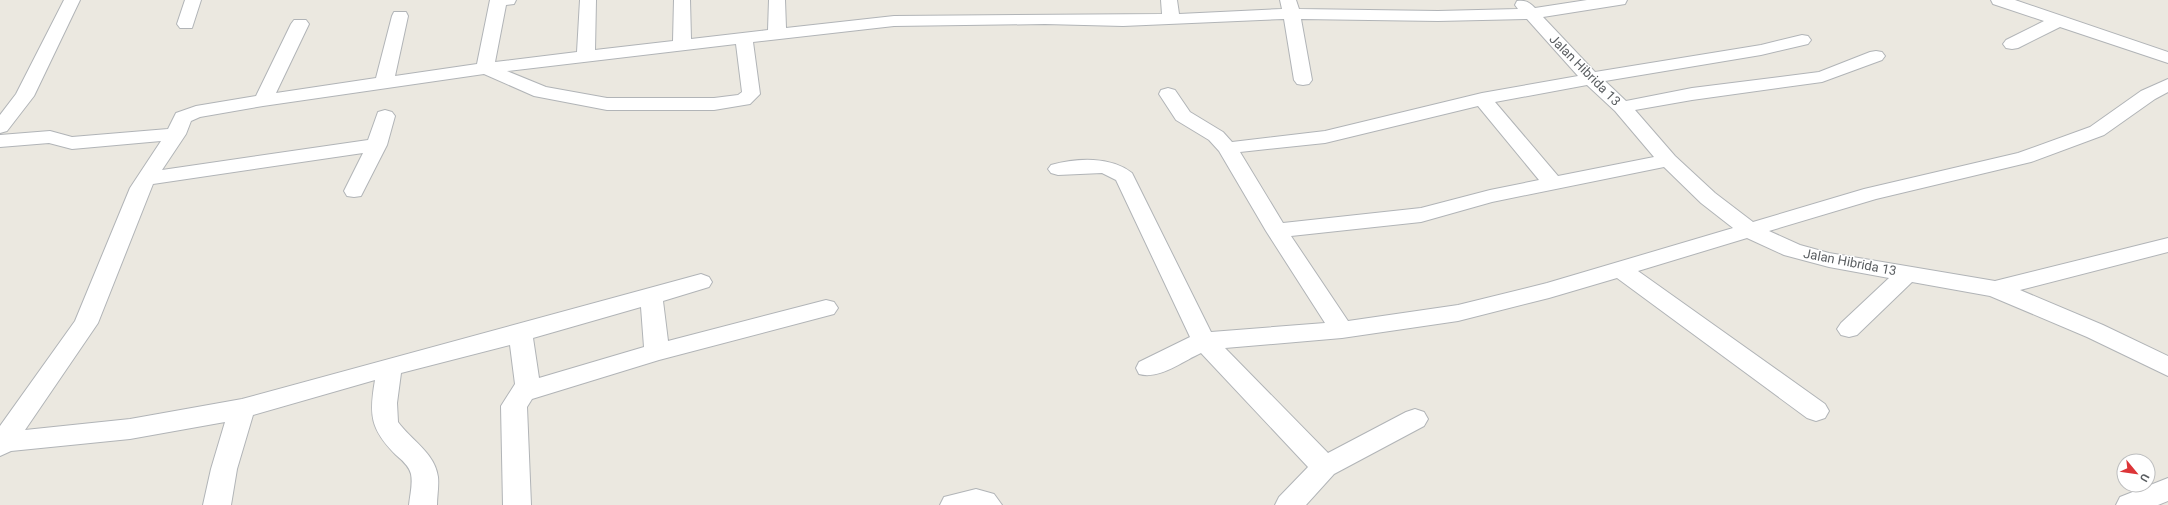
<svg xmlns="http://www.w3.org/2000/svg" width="2168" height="505" font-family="Roboto,sans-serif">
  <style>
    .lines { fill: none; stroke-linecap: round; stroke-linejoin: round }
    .street-casing { stroke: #b1b4b7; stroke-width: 2 }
    .street { fill: #fff; fill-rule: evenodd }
    .labels { text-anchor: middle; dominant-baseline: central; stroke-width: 3; stroke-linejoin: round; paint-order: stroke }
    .street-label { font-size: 13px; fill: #595d60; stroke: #fff }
  </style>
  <rect width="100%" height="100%" fill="#ebe8e0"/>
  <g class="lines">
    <defs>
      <path id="street" d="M64,0h16l-46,96 -27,35 -7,2v-18l16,-21z
        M185,0h16l-9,28h-12l-3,-4z
        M490,0h26l-2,4 -8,1 -11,57 82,-10 3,-52h16l-1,50 78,-9 1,-41h16l1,39 77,-9 1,-30h16l1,28 108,-12 268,-2 -1,-14h16l2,14 103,-5 -2,-9h16l3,9 139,2 80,-2 -3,-4 2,-4c9,-1 12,1 18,7l52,-8h40l-2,4 -6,1 -76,12 52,55 166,-27 41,-10 6,1 3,4 -3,4 -47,11 -156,26 21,20 66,-13 127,-16 51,-20 6,-1 6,1 3,4 -3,4 -60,22 -130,18 -57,10 40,46 40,37 38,29 111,-33 154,-36 72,-26 51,-36 27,-12v13l-13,7 -51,36 -73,27 -155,37 -107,32 31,14 29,8 166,28 173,-43v14l-148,38 83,35 65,31v20l-81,-39 -97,-41 -78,-14 -55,53 -8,2 -8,-2 -4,-6 4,-6 48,-45 -60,-11 -45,-12 -37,-17 -109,33 187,133 4,7 -4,7 -9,3 -9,-3 -190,-140 -68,20 -91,23 -116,17 -117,10 103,105 78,-41 9,-3 9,3 4,7 -4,7 -90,48 -28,31h-31l4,-8 29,-30 -107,-114c-18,8 -42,27 -62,21l-3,-6 3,-6 51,-25 -74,-157 -14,-7 -44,2 -7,-2 -3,-4 3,-4c26,-7 59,-9 81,8l79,159 114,-9 -59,-92 -47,-80 -10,-11 -33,-20 -17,-26 2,-4 7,-2 7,2 15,22 33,20 9,10 93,-11 157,-38 96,-17 -51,-57 -89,2 -137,-2 11,61 -3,4 -6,1 -6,-1 -3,-4 -10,-61 -161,7 -78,-2 -151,2 -141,16 7,52 -10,10 -36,6h-107l-73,-14 -50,-22 -221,32 -63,11 -9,4 -5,13 -24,36 206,-30 10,-28 7,-2 7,2 3,4 -8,29 -26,51 -7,1 -7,-1 -3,-5 19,-38 -210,31 -55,139 -73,107 105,-11 112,-20 459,-125 8,3 3,5 -3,5 -46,14 5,40 158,-41 8,2 4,6 -4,6 -175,46 -127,39 -5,8 4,98h-28l-2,-99 14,-22 -5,-39 -109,28 -4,30 1,19c13,18 37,31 40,55 1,9 -1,19 -1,28h-28c1,-10 4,-21 2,-31 -2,-8 -9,-14 -15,-19 -26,-26 -27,-40 -21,-75l-122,35 -16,54 -6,36h-28l8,-36 14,-47 -95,17 -119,12 -11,5v-30l75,-105 55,-133 31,-47 -89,8 -23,-6 -49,4v-12l50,-4 22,6 96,-8 8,-16 20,-7 60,-10 35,-72 3,-4h12l3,4 -33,69 100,-15 16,-62 2,-4h12l2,4 -13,60 82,-12zM736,44l6,48 -4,3 -24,3h-107l-61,-11 -39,-16zM1587,85l28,26 39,46 -96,19 -63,-74zM1478,106l61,74 -49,10 -69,18 -138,15 -43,-71 85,-9zM1664,167l37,36 32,25 -186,55 -89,22 -110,16 -57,-85 130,-14 71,-20zM641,307l3,40 -105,31 -6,-40z
        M1991,0h24l153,52v11l-108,-36 -42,21 -6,1 -6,-1 -3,-4 3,-4 38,-19 -51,-17z
        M2168,478v23l-10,4h-42l4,-8z
        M976,489l18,5 8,11h-62l4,-8z"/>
    </defs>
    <use href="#street" class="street-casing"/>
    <use href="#street" class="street"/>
  </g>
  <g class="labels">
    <g class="street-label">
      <text transform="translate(1585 70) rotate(45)">Jalan Hibrida 13</text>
      <text transform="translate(1850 262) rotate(11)">Jalan Hibrida 13</text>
    </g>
  </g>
  <g transform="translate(2136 473) rotate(119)"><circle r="19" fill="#ffffff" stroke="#bdbebf"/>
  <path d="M0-3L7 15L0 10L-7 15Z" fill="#dc3538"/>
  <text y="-6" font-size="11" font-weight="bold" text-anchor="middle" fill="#595d60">U</text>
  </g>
</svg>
